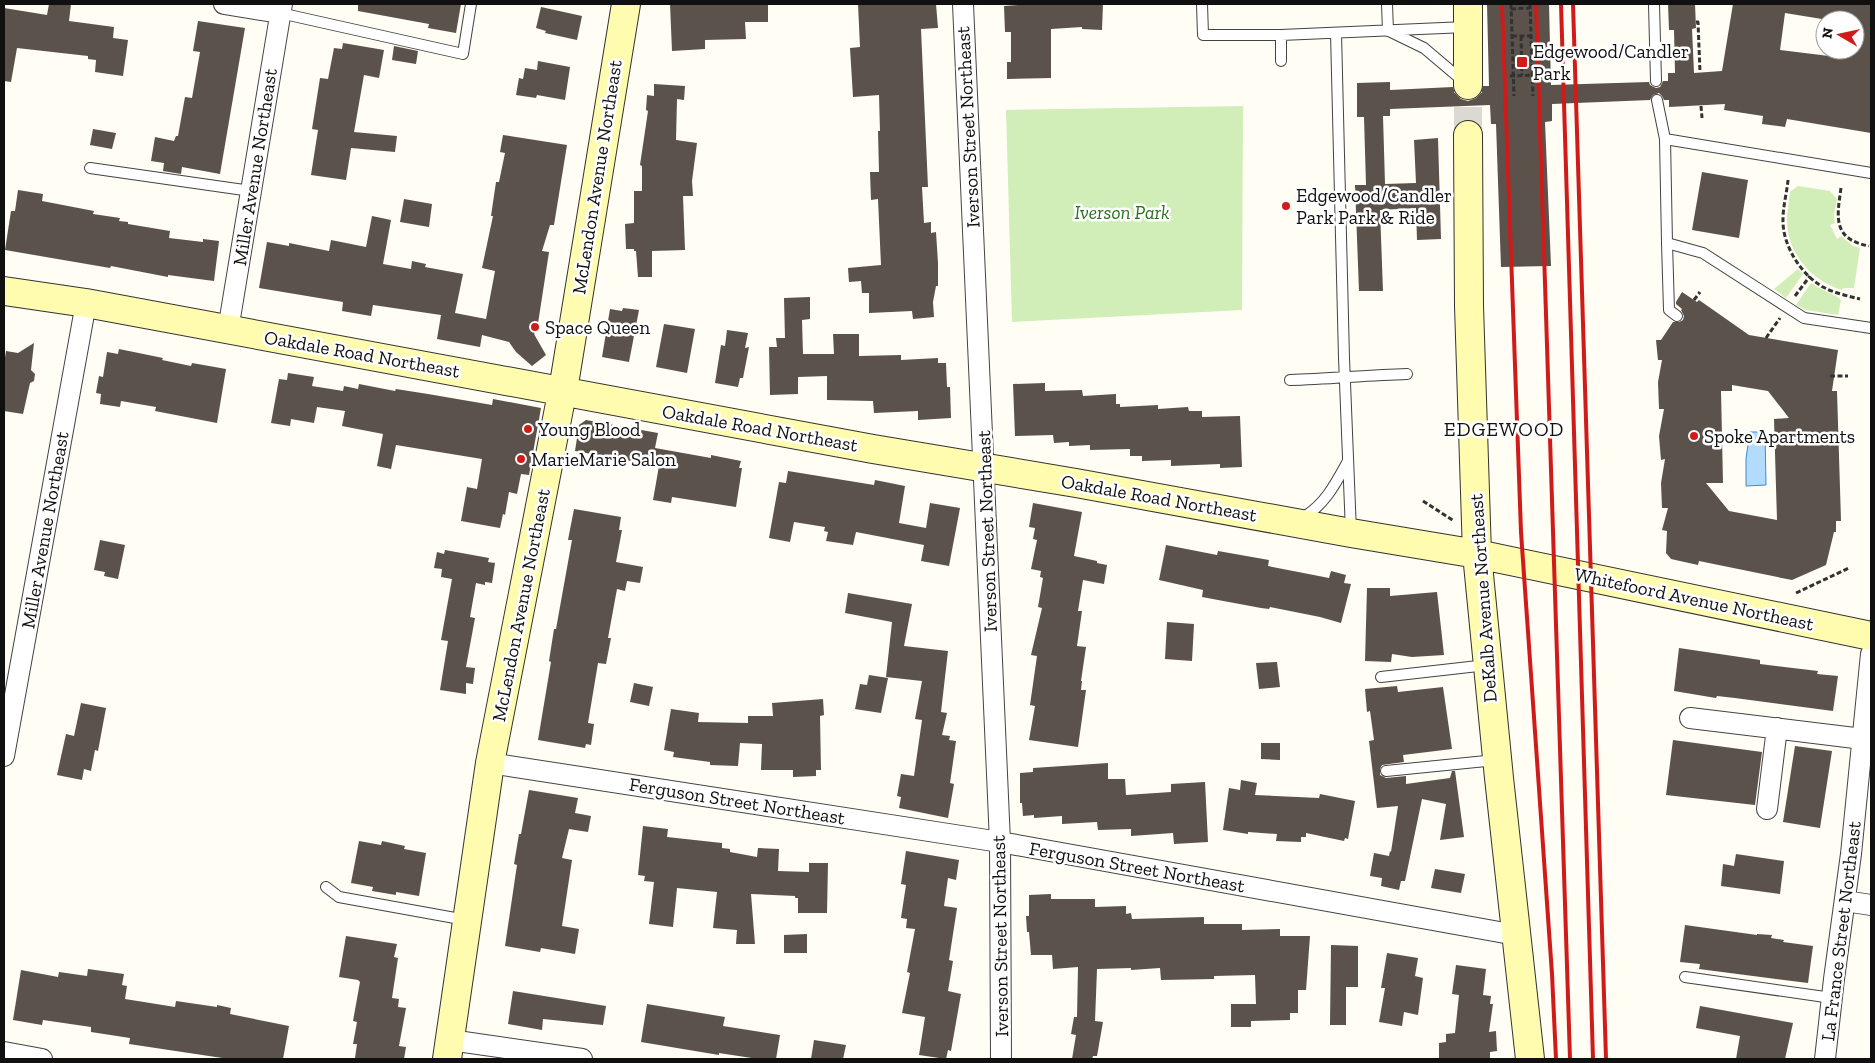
<svg xmlns="http://www.w3.org/2000/svg" width="1875" height="1063" font-family="'Zilla Slab',serif">
  <style>
    .green { fill: #d1eeb8 }
    .water { fill: #b3dcfc; stroke: #338dda }
    .building { fill: #5a524b; fill-rule: evenodd }
    .lines { fill: none; stroke-linecap: round; stroke-linejoin: round }
    .secondary-tunnel { stroke: #dbd9d2; stroke-width: 28; stroke-dasharray: 28 14; stroke-linecap: butt }
    .lane-casing { stroke: #434343; stroke-width: 12 }
    .street-casing { stroke: #434343; stroke-width: 22 }
    .secondary-casing { stroke: #323232; stroke-width: 30 }
    .path { stroke: #323232; stroke-width: 3; stroke-dasharray: 5 2.5; stroke-linecap: butt }
    .lane { stroke: #fff; stroke-width: 10 }
    .street { stroke: #fff; stroke-width: 20 }
    .secondary { stroke: #fffbaf; stroke-width: 28 }
    .rail { stroke: #cf1c1a; stroke-width: 4 }
    .path-bridge { stroke: #323232; stroke-width: 3; stroke-dasharray: 5 2.5; stroke-linecap: butt }
    .poi-dot { fill: #cf1c1a; stroke: #fff; stroke-width: 2 }
    .labels { text-anchor: middle; dominant-baseline: central; stroke-width: 5; stroke-linejoin: round; paint-order: stroke }
    .poi-label { font-size: 19px; fill: #101010; stroke: #fff; text-anchor: start }
    .street-label { font-size: 19px; fill: #101010; stroke: #fff }
    .park-label { font-size: 19px; font-style: italic; fill: #267019; stroke: #fff }
    .neighbourhood-label { font-size: 20px; letter-spacing: 1px; fill: #101010; stroke: #fff }
  </style>
  <rect width="100%" height="100%" fill="#fffdf4"/>
  <path class="green" d="M1243,106l-1,204 -230,12 -6,-212z
    M1798,186l32,5 7,8 -3,16 1,8 -5,2 7,14 4,-3 12,10 7,2 -6,40h-10l-3,2c-30,-10 -54,-37 -54,-70 0,-9 2,-19 3,-28z
    M1798,269l5,5 -17,24 -12,-9z
    M1811,283c8,6 26,12 30,17l-3,15 -32,-5 -10,-5z"/>
  <path class="water" d="M1750,432h15l1,53 -20,1v-28z"/>
  <path class="building" d="M49,4h22l-2,17 45,6 -1,11 15,2 -5,36 -28,-4 1,-12 -8,-1v-3l-71,-8 -6,34 -7,-1v-73l43,7z
    M358,4h103l-5,29 -28,-5 1,-4 -71,-13z
    M670,4h98v18h-23l1,17 -41,1v9l-33,2z
    M858,4h78l2,24 -17,1 7,158h-6l2,36 7,-1v11l5,-1 2,31v23h-2l-3,16 1,15 -21,2 -1,-8 -43,2v-20h-7l-1,-12 -12,1 -1,-14 33,-3 -3,-66 -7,1 -1,-28h9l-1,-41h2l-1,-36 -26,2 -3,-49 10,-1z
    M1030,4h73l-1,26 -20,-1v-2l-31,2v49l-44,1v-17h4v-30h-6l-1,-26z
    M1487,4h62l2,81 98,-3 1,3 6,3 4,-1 3,-6h5v-8h7l-1,-43h-5l-1,-26h27l1,24 -4,1 2,44 28,-2 11,-67h138v129l-84,-14 -2,8 -23,-3 1,-8 -39,-6 1,-6 -56,3v-7h-5l-2,-4 -3,-3 -6,2 -3,5 -98,4v17l-7,1 6,144 -50,1 -5,-143h-5l-1,-19 -100,4v7h-7l2,68 31,-1 -2,-43 24,-2 3,101 -24,1 -1,-32 -36,2 3,81h-24l-4,-106h11l-2,-68h-7v-34l33,-1v8l63,-3 2,6 6,6 7,2 8,-3 5,-5 2,-7h6zM1785,13l43,7h27v30h-25l-1,6 -49,-6z
    M541,7l41,9 -5,24 -32,-7 1,-2 -10,-3z
    M198,21l47,7 -25,146 -38,-7 -1,7 -18,-3 1,-8 -13,-2 4,-24 19,4 2,-5h2l7,-39 7,1 8,-46 -7,-1z
    M343,43l41,7 -5,28 -15,-3 -10,57 43,4 -2,16 -44,-4 -5,32 -35,-5 7,-45 -6,-1 8,-51 8,1 6,-31 8,1z
    M394,46l24,5 -2,13 -24,-4z
    M538,61l32,6 -5,33 -28,-5 -1,3 -20,-3 3,-17 4,1 2,-11 12,2z
    M654,84l31,2 -1,14 -7,-1 -1,41 21,3 -5,38 1,15h-10l2,54 -33,1v26h-14l-2,-26h-2v-2h-8l-1,-25 9,-1v-32h8v-25l-2,-1 8,-54 -2,-1 1,-15 7,1z
    M93,129l23,4 -4,16 -22,-4z
    M503,135l64,10 -13,80h-4l-8,26 7,1 -12,78 -3,4 12,21 -14,11 -16,-14 -7,-10 -27,-7 -2,12 -43,-8 4,-24 -68,-10 -2,11 -29,-5 1,-9 -84,-14 8,-46 22,4v-3l40,8 2,-11 35,7 6,-31 19,4 -8,44 28,5 1,-8 14,3 -1,3 38,7 -8,39 31,6 9,-48 -13,-3 11,-52h-2l5,-34h3l6,-29 -5,-1z
    M1702,172l46,8 -9,58 -47,-8z
    M18,190l25,4 -1,7 52,10 -1,3 27,4 -1,3 9,1v2l42,7 -1,7 34,4v-3l16,2 -5,40 -46,-6v2l-57,-11 -1,2 -105,-18 6,-39h4z
    M404,199l28,5 -3,23 -29,-5z
    M1682,292l15,10 2,-2 50,35 89,15 -6,41h5l4,130h-5v11h-2l-8,33 -34,15 -93,-19 -1,4 -27,-6 -5,-6 1,-22 -5,-1 6,-22h-6l-1,-25 4,-24 -4,1 -2,-24 5,-27h-5l-1,-27 4,-22h-4l-2,-20h5l12,-18h6l4,-2 1,-4 -3,-6 1,-1 -6,-5v-2zM1732,385l36,6 21,27 -15,1 3,101 -48,-9 -23,-28h17l-2,-92h11z
    M810,297v22l-8,1 1,34h31l-1,-20h26v22l42,-1v5l37,-2v5h8l1,24h3l1,31 -33,2v-9l-44,2 -1,-12 -46,-1v-24l-29,1v17l-28,1 -1,-48h8l-1,-9h9l-1,-40z
    M623,308l16,2 -10,52 -27,-5 8,-48 12,2z
    M664,324l31,5 -8,44 -31,-6z
    M727,330l21,3 -3,15 4,-1 -6,31h-3l-2,9 -23,-4 6,-38 4,1z
    M34,343l-3,27 4,4 -1,7 -4,2 -7,31 -19,-3v-47l2,-13 12,2z
    M119,349l44,9 -1,2 29,6 1,-3 34,6 -9,54 -62,-12 1,-4 -35,-6 -1,6 -20,-3 1,-10 -5,-1 3,-17 4,1 4,-25 11,2z
    M288,373l26,4 -2,9 31,5 1,-5 14,3 1,-5 36,7 1,-2 32,5 64,11 1,-6 48,9 -12,67 -8,-1 -4,20 -8,-2 -4,23 -2,-1 -3,14 -39,-7 6,-34 10,2 5,-30 -86,-14 -5,24 -14,-3 6,-32 -41,-8 3,-15 -28,-4 -3,16 -23,-4 -1,7 -19,-3 8,-44 8,1z
    M1045,383v8l37,-1 1,6 33,-2v10h4v3l38,-2v4l30,-2 1,4h13v6l38,-1 2,51 -22,1v-4l-49,2v-6l-29,1v-5h-12v-7l-40,1v-5l-21,1v-4l-15,1 -1,-8 -38,1 -2,-52z
    M586,420l72,13 -3,15 56,10v-3l30,6 -2,7h3l-6,39 -64,-10 -1,6 -18,-3 6,-34 -84,-15 4,-26z
    M788,471l86,14 1,-5 30,6 -6,37 27,5 4,-25 30,5 -11,58 -28,-5 3,-16 -68,-13 -3,13 -27,-4 2,-9 -4,-1 1,-4 -31,-5 -4,20 -21,-4 10,-56 7,1z
    M1033,503l49,9 -8,44 23,5v2l10,2 -3,19 -21,-4 -5,31h4l-5,35 9,1 -5,34h1l-1,9h5l-8,57 -49,-7 6,-34 -5,-1 7,-49 -6,-1 11,-47 -4,-1 5,-29 -3,-1 1,-6 -10,-2 6,-29 -4,-1 2,-11 -6,-1z
    M574,509l47,8 -2,13h3l-6,32 27,5 -3,16 -13,-2 -2,10 -8,-2 -9,49h3l-5,26 -8,-1 -10,60 6,1 -3,21 -5,-1 -1,4 -47,-8 13,-78 -2,-1 5,-32h2l16,-89h-4z
    M100,540l25,5 -7,34 -14,-3 1,-4 -11,-2z
    M1166,545l51,10 1,-4 51,9 -1,6 61,12 2,-7 15,4 -2,8 7,1 -10,39 -21,-6 -50,-10 -1,2 -8,-1 -59,-11 1,-7 -44,-10z
    M445,550l44,8 -1,4 7,1 -3,20 -7,-1v3l-9,-2 -6,34 5,1 -9,49 9,1 -2,16 -7,-1v11l-26,-4 8,-49 -7,-1 11,-61 -11,-2 1,-8 -8,-1 3,-16 7,2z
    M1367,588h23v8l47,-4 7,63 -32,2 -20,-3 -1,8 -26,-1z
    M848,593l64,11 -8,42 44,5 -7,61 6,1 -5,22 8,1 -1,4 7,1 -6,42 4,1 -6,34 -49,-10 2,-11 -4,-1 4,-22 13,2 8,-56 -7,-1 7,-38 -36,-4 6,-55 -47,-9z
    M1167,622l27,2 -2,37 -27,-2z
    M1679,648l81,12v4l58,7 -1,3 21,2 -5,35 -98,-13 -18,-2 -1,2 -42,-7z
    M1277,662l3,25 -21,2 -3,-26z
    M869,675l19,3 -7,35 -26,-4 5,-25 7,1z
    M634,683l19,4 -4,19 -19,-4z
    M1397,686l1,6 45,-5 9,62 -49,6 1,7 -22,3 -2,4v6l6,3 20,-2v8l44,-6 2,-7h3l9,66 -24,3 6,-36 -24,-5 -17,82h-4l-2,9 -18,-4 1,-8 -12,-2 4,-23 15,3 1,-5 1,1 7,-46 -21,2 -8,-67 5,-1 -4,-29 -3,1 -2,-23z
    M823,699l1,16 -4,1 1,54h-5v6l-23,1v-7h-32l1,-26 -22,-1 -2,23 -28,-1v-3l-37,-5 1,-5 -10,-2 7,-41 28,4 -1,9 50,1v-7h25l-1,-13z
    M81,703l25,5 -8,43 -3,-1 -4,21 -7,-2 -2,11 -25,-5 9,-41 8,2z
    M1673,740l89,12 -7,53 -89,-10z
    M1261,743h19v17l-19,-1z
    M1795,746l37,5 -12,77 -37,-6z
    M1108,763v16h17l1,16 45,-3v-8l34,-2 3,60 -34,2 -1,-11 -42,3v-7l-33,1 -1,-8 -35,2v-8l-28,2v-3l-11,1 -1,-13h-2v-30l13,-1v-4z
    M1241,780l16,3 -2,12 64,3 1,-4 35,7 -7,38 -3,-1 -1,3 -38,-8v4h-5v5l-25,-1 1,-7 -29,-2v2l-25,-4 6,-42 11,2z
    M529,790l49,8 -3,15 16,3 -3,16 -19,-3 -7,29 10,2 -10,66 17,3 -4,25 -34,-6 -1,4 -35,-6 12,-81 -3,-1 5,-30h2z
    M643,826l25,3 -1,8 55,6v5l8,1v3l27,5 1,-9 21,1 -1,22 31,1v-9h19l-1,50h-29v-15h-3v-2l-44,-2 4,50h-19l1,-14 -24,-2 4,-36 -40,-4 -4,39 -24,-3 5,-42 -10,-1 1,-5 -7,-1z
    M359,841l22,4 1,-4 23,5 -1,3 22,4 -7,43 -23,-4v3l-24,-4 1,-4 -22,-4z
    M906,851l53,9 -3,20 -8,-2 -4,28 13,2 -8,52 4,1 -5,30 13,3 -10,57 -3,-1 -2,9 -27,-4 6,-38 -23,-4 8,-40 -3,-1 8,-43 -9,-1 1,-9 -6,-1 5,-33 -5,-1z
    M1736,854l48,7 -4,33 -59,-8 2,-22 11,2z
    M1435,869l30,5 -4,19 -30,-5z
    M1051,894v5h44v8l31,-1v8l5,-1 1,6 72,-2v7h38v6l38,-1v7h30l-4,54h-8v23h-8v7l-39,1v6h-20v-23h25l-1,-29 -41,1v3l-53,1 -1,-12 -29,2v-2l-34,1 -2,52 8,1 -6,34h-4l-1,3h-20l4,-24 -5,-1 3,-17h3l1,-50 -25,2 -1,-14h-21l-2,-23h-2l-1,-16h3v-21z
    M1685,925l72,10v-1l15,1 -1,3 13,2 -1,2 30,4 -5,37 -109,-14 1,-5 -20,-2z
    M807,934v19h-23v-18z
    M346,936l51,8 -3,13 4,1 -6,40 7,1 -1,8 8,1 -7,38 7,1 -2,12 -49,-1 2,-14h-4l4,-22 -4,-1 7,-39 -2,-2 -19,-3z
    M1331,945l27,1v41h-12v38h-16z
    M1387,953l31,5 -3,18 8,2 -5,37 -14,-3 -2,14 -23,-4 6,-34h-4z
    M1456,965l30,4 -3,26 8,1 -1,8h3l-4,28 7,-1 1,20 -7,1v7h-51v-16l7,-1v-8l9,-1 4,-38 -7,-1z
    M88,969l36,5 -2,11 5,1 -2,13 50,8 1,-6 41,6v-2l14,3 -1,6 59,12 -6,33h-54l-100,-15 1,-6 -39,-6v-5l-48,-7 -1,5 -29,-5 8,-50 37,7 1,-5 28,4z
    M513,991l93,15 -3,19 -60,-6 -1,11 -34,-6z
    M647,1004l78,13 -2,9 57,9 -4,24h-18l-39,-6v2l-78,-13z
    M1700,1006l93,17 -8,36h-49l4,-23 -44,-8z
    M814,1040l32,5 -3,14h-32z"/>
  <g class="lines">
    <path class="secondary-tunnel" d="M1468,135v-50"/>
    <defs>
      <path id="lane" d="M1202,4l1,31h78l185,-8
        M1387,4l1,27
        M1654,4l2,77
        M280,13l183,41 8,-50
        M1391,32l33,16 39,33
        M1336,33l8,325 7,174
        M1281,35v26
        M1657,100l8,39 2,104 36,10 101,65 67,10
        M1665,139l206,34
        M90,168l161,23
        M1667,243l2,67 8,6
        M1290,380c39,-1 78,-5 117,-6
        M1302,518c23,-13 34,-35 46,-57
        M1381,677l106,-12
        M1386,771l110,-11
        M326,887l13,10 127,23
        M1685,977l147,21"/>
      <path id="street" d="M224,4l56,9
        M963,4l37,838 1,217
        M228,330l54,-326
        M1690,718l173,21
        M4,756l82,-453
        M490,763l510,79 516,93
        M1767,809l10,-81
        M1845,901l26,4
        M450,1040l132,19
        M4,1052l38,7
        M1825,1059l9,-80 17,-125 20,-200"/>
      <path id="secondary" d="M1468,4v81
        M1468,135l1,171 8,248 22,224 31,281
        M4,291l82,12 787,146 203,34 275,50 126,21 394,82
        M447,1059l43,-296 75,-385 61,-374"/>
    </defs>
    <use href="#lane" class="lane-casing"/>
    <use href="#street" class="street-casing"/>
    <use href="#secondary" class="secondary-casing"/>
    <path class="path" d="M1511,9l19,-1
      M1696,22h2l2,50
      M1512,36h19
      M1521,36l1,39
      M1510,76l26,-1
      M1701,106l1,12
      M1788,180c-1,12 -5,26 -5,39 -1,25 17,55 40,68 11,6 25,9 37,12
      M1841,188c-4,29 -9,51 28,58
      M1795,296l15,-20
      M1694,300l6,-8
      M1766,338l14,-20
      M1830,376h18
      M1423,501l31,20
      M1796,593l53,-25"/>
    <use href="#lane" class="lane"/>
    <use href="#street" class="street"/>
    <use href="#secondary" class="secondary"/>
    <path class="rail" d="M1502,4l19,528 31,442 4,85
      M1536,4l34,1055
      M1561,4l32,1055
      M1573,4l33,1055"/>
    <path class="path-bridge" d="M1511,4l3,92
      M1530,4l3,92"/>
  </g>
  <g class="poi-dot">
    <rect x="1516" y="56" width="12" height="12" rx="2.5"/>
    <circle cx="1286" cy="206" r="5"/>
    <circle cx="535" cy="327" r="5"/>
    <circle cx="528" cy="429" r="5"/>
    <circle cx="1694" cy="436" r="5"/>
    <circle cx="521" cy="459" r="5"/>
  </g>
  <g class="labels">
    <g class="poi-label">
      <text x="1533" y="51">Edgewood/Candler<tspan x="1533" dy="22">Park</tspan></text>
      <text x="1296" y="195">Edgewood/Candler<tspan x="1296" dy="22">Park Park &amp; Ride</tspan></text>
      <text x="545" y="327">Space Queen</text>
      <text x="538" y="429">Young Blood</text>
      <text x="1704" y="436">Spoke Apartments</text>
      <text x="531" y="459">MarieMarie Salon</text>
    </g>
    <g class="street-label">
      <text transform="translate(968 127) rotate(-93)">Iverson Street Northeast</text>
      <text transform="translate(255 167) rotate(-81)">Miller Avenue Northeast</text>
      <text transform="translate(597 177) rotate(-81)">McLendon Avenue Northeast</text>
      <text transform="translate(362 354) rotate(10)">Oakdale Road Northeast</text>
      <text transform="translate(760 428) rotate(10)">Oakdale Road Northeast</text>
      <text transform="translate(1159 498) rotate(10)">Oakdale Road Northeast</text>
      <text transform="translate(45 530) rotate(-80)">Miller Avenue Northeast</text>
      <text transform="translate(987 531) rotate(-92)">Iverson Street Northeast</text>
      <text transform="translate(1483 598) rotate(-94)">DeKalb Avenue Northeast</text>
      <text transform="translate(1694 599) rotate(12)">Whitefoord Avenue Northeast</text>
      <text transform="translate(521 605) rotate(-79)">McLendon Avenue Northeast</text>
      <text transform="translate(737 801) rotate(9)">Ferguson Street Northeast</text>
      <text transform="translate(1137 867) rotate(10)">Ferguson Street Northeast</text>
      <text transform="translate(1841 931) rotate(-83)">La France Street Northeast</text>
      <text transform="translate(1000 936) rotate(-91)">Iverson Street Northeast</text>
    </g>
    <g class="park-label">
      <text x="1122" y="212">Iverson Park</text>
    </g>
    <g class="neighbourhood-label">
      <text x="1504" y="429">EDGEWOOD</text>
    </g>
  </g>
  <rect width="1875" height="1063" fill="none" stroke="#101010" stroke-width="10"/>
  <g transform="translate(1840 35) rotate(279)"><circle r="24" fill="#ffffff" stroke="#9f9f9f"/>
  <path d="M0-4L9 19L0 12L-9 19Z" fill="#cf1c1a"/>
  <text y="-8" font-size="14" font-weight="bold" text-anchor="middle" fill="#101010">N</text>
  </g>
</svg>
